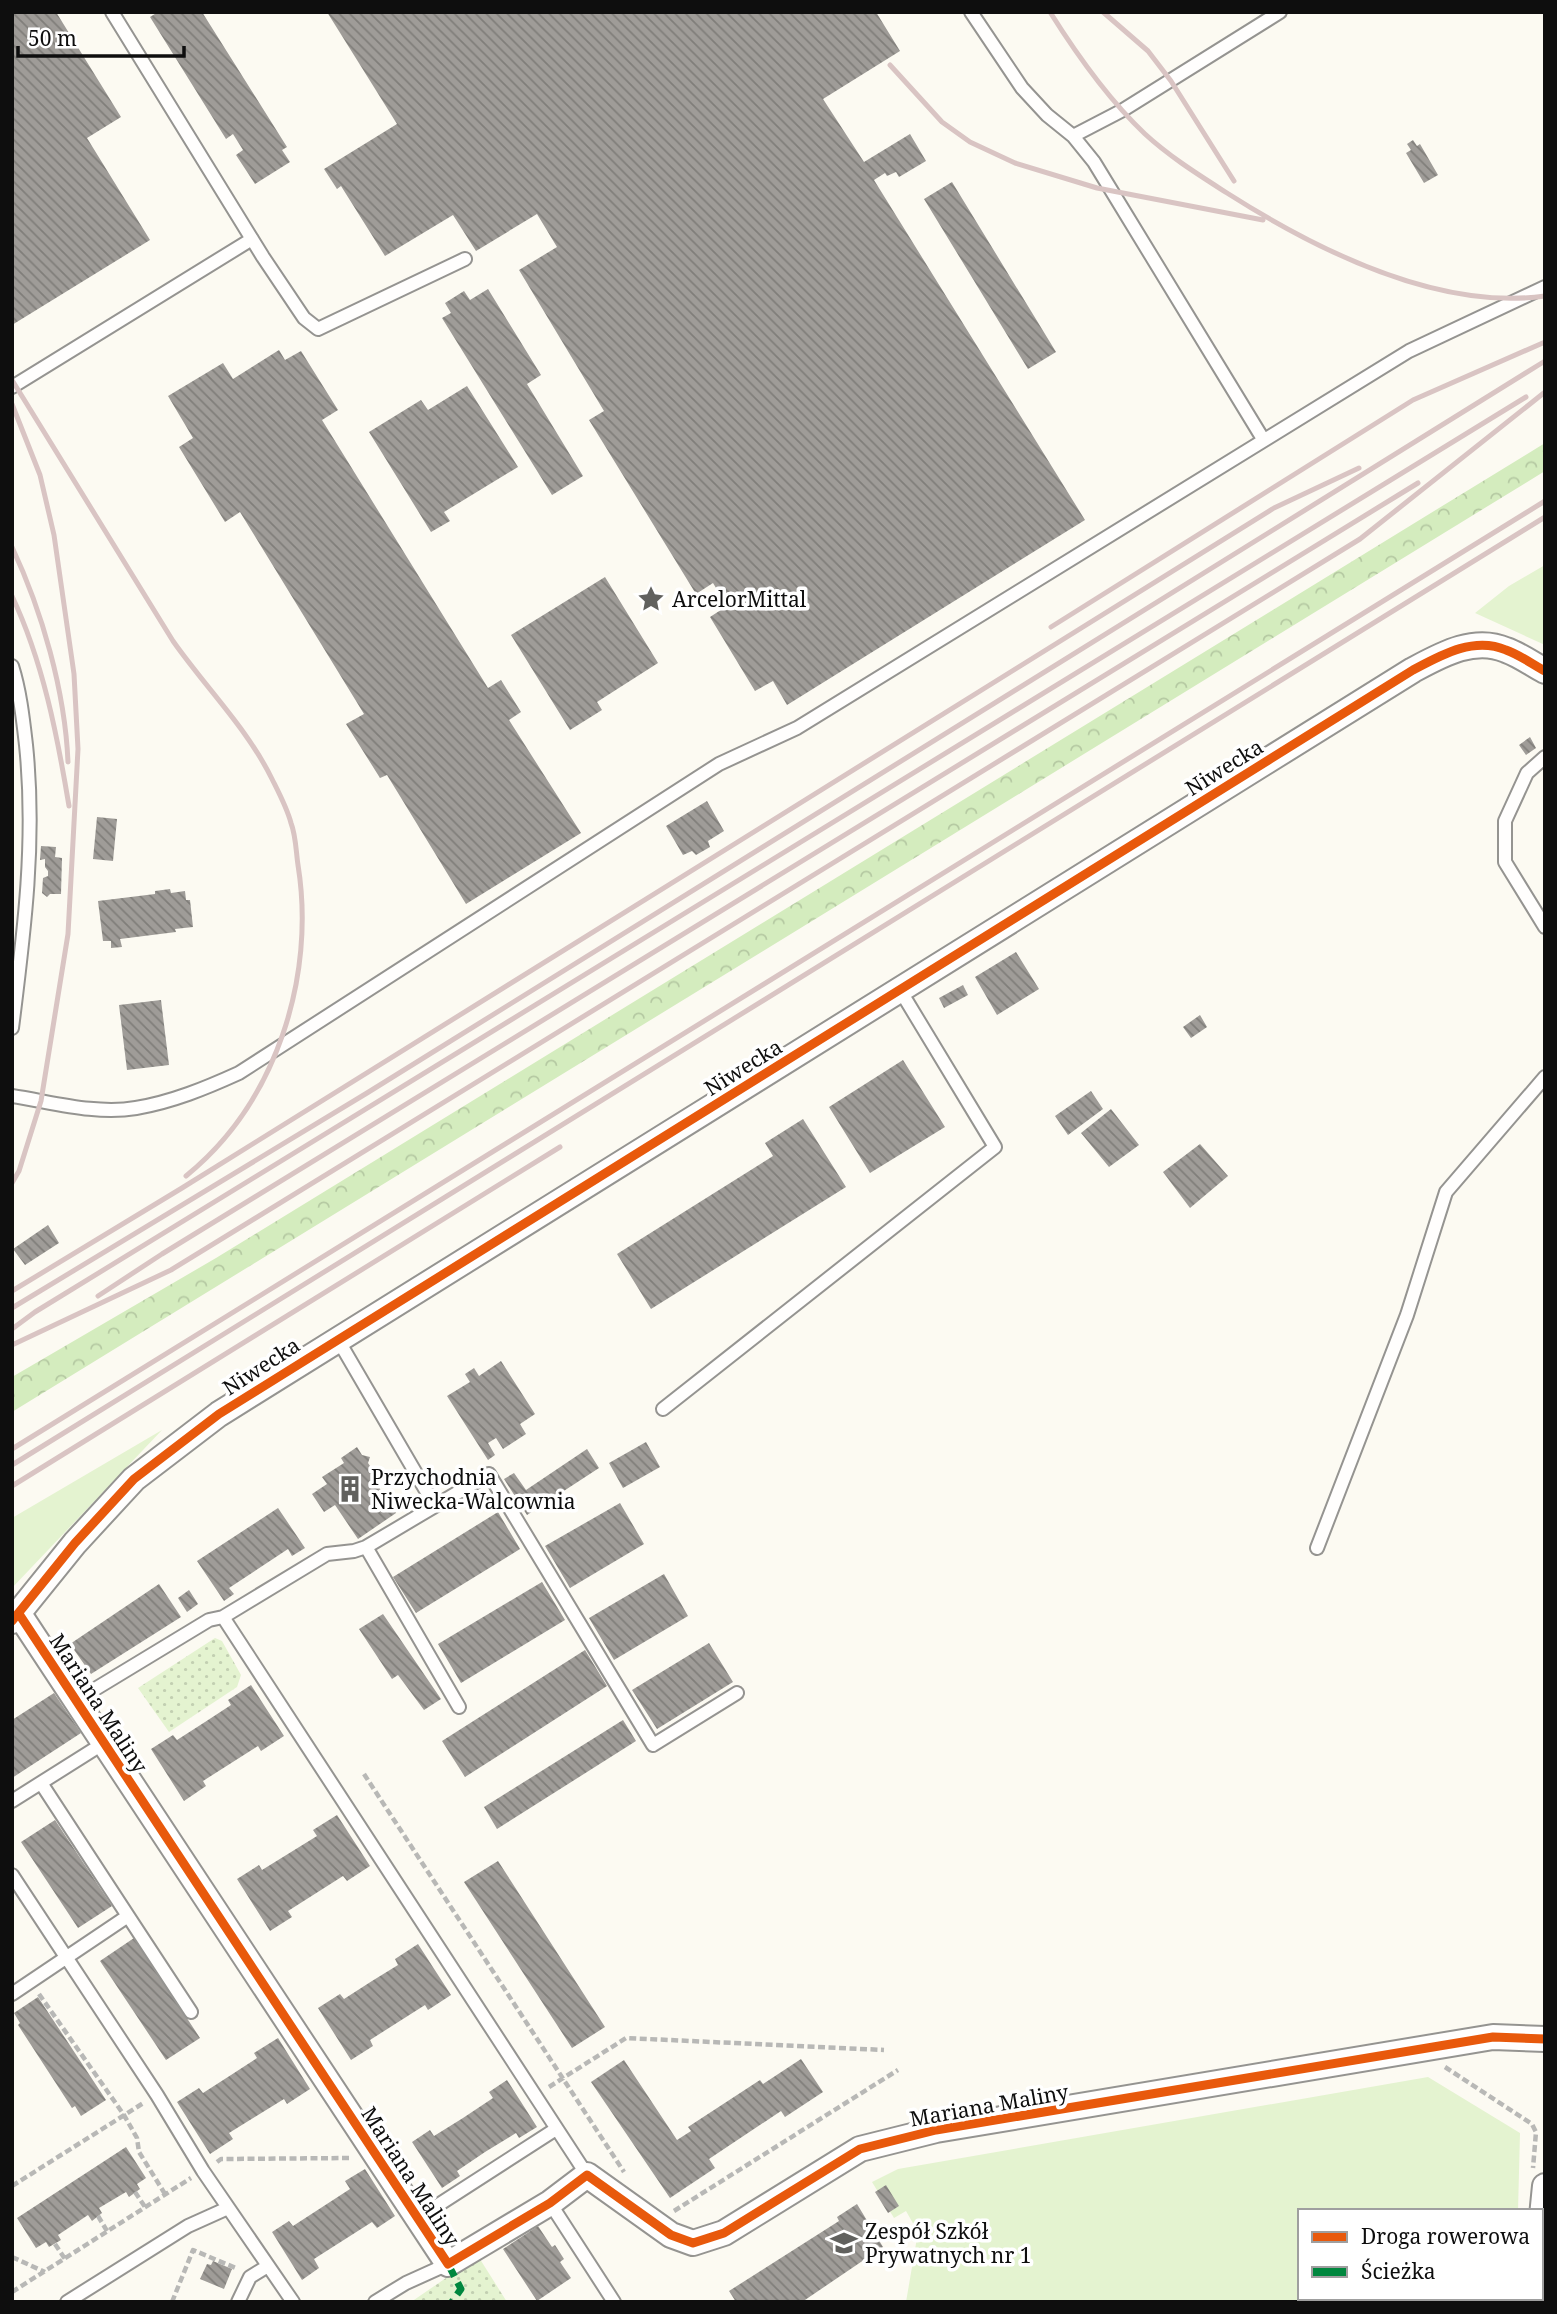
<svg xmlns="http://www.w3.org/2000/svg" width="1557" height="2314" font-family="'Noto Serif',serif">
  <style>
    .grass { fill: #e4f3d0 }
    .forest { fill: url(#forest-crowns) }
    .park { fill: url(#park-dots) }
    .building { fill: url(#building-back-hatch) }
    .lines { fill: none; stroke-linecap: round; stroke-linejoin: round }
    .lane-casing { stroke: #959491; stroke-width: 16 }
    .street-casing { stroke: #959491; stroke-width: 28 }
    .path { stroke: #b8b8b6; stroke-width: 4.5; stroke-dasharray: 7 3.5; stroke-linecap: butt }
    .lane { stroke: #fffefd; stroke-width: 12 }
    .street { stroke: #fffefd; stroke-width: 24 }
    .rail { stroke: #d9c4c3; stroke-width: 5 }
    .quiet { stroke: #00873e; stroke-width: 7; stroke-dasharray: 14 7; stroke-linecap: butt }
    .cycleway-casing { stroke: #fff; stroke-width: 13 }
    .cycleway { stroke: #e8590c; stroke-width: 9 }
    .labels { text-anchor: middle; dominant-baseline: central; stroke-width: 7; stroke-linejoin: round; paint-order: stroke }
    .poi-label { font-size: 21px; fill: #0e0e0e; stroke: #fff; text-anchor: start }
    .street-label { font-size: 21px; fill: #0e0e0e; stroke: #fff }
  </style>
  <defs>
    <pattern id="forest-crowns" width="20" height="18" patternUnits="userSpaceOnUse" patternTransform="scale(1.75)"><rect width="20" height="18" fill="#d4ecbe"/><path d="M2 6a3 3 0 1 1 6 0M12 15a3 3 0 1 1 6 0" fill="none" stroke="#b5c9a2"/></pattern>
    <pattern id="park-dots" width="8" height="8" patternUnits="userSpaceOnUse" patternTransform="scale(1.75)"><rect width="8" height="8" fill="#e4f3d0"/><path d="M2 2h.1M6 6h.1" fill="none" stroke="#c2cfb1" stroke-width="1.8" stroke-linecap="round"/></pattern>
    <pattern id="building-back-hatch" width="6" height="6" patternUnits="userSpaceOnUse" patternTransform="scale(1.75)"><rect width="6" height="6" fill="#9f9c98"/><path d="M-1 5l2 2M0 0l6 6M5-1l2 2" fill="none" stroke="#807e7a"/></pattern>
  </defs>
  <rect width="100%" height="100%" fill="#fcfaf2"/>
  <path class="grass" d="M1545,565v80l-70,-32 34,-27z
    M162,1430l-150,158v-70z
    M1428,2077l92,56 -2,78h-218v87h215v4h-609l12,-70 -12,-21 -12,7 -22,-36 26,-13z"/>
  <path class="forest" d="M1545,443v28l-1533,941v-35l204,-119z"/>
  <path class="park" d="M215,1638l7,3 19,34 -4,12 -68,45 -31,-44z
    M478,2256l29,46h-96z"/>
  <path class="building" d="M12,12h44l65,105 -34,21 63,102 -138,85z
    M158,12h44l85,135 -5,3 8,12 -35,22 -19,-29 7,-5 -10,-16 -7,5 -76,-122z
    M327,12h549l24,39 -77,48 41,63 46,-28 16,27 -27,16 -3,-5 -9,4 -2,-3 -11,7 211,340 -298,185 -14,-24 -18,10 -45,-74 17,-11 -14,-23 -17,11 -107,-174 15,-9 -85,-141 38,-23 -20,-33 -61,37 -23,-36 -68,41 -44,-70 -4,3 -13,-20 73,-45z
    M1413,140l4,6 3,-2 18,31 -14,8 -18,-30 5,-3 -4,-6z
    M952,182l104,170 -28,17 -104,-170z
    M488,289l53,86 -14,9 56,92 -31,19 -110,-177 9,-5 -6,-10 19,-12 6,9z
    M279,350l6,10 16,-9 37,59 -16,10 166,268 13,-8 20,32 -12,8 72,113 -115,71 -79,-129 -7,3 -34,-54 18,-10 -124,-202 -15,10 -46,-75 14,-9 -25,-42 55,-33 10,16z
    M467,386l51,81 -74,45 6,9 -19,11 -62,-100 52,-32 7,10z
    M605,577l53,86 -61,39 5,8 -32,20 -59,-95z
    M1530,737l6,11 -10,7 -7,-10z
    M707,801l17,30 -16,10 2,6 -14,8 -4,-4 -9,4 -17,-29z
    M97,817l20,2 -4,42 -20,-2z
    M41,846l15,1 -1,10 7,1 -1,36h-11l-3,3 -5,-4 1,-15 5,-2v-5l-3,-4v-8l-5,1z
    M170,889l1,4 14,-2 1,9h4l3,27 -18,2 1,3 -56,7 2,8 -11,1v-7h-8l-5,-40 57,-7v-3z
    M1016,952l23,37 -42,26 -22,-38z
    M963,985l5,10 -24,13 -5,-10z
    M161,1000l8,65 -42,5 -8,-65z
    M1200,1015l7,12 -16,11 -8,-11z
    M903,1060l42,67 -75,46 -41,-66z
    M1091,1091l12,18 -35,26 -13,-19z
    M1111,1109l28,36 -30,22 -28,-34z
    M803,1119l43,68 -195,122 -34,-55 156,-98 -8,-13z
    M1200,1144l28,32 -38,32 -27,-36z
    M48,1225l11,18 -34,22 -12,-16z
    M501,1361l34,53 -15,10 6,10 -23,15 -7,-11 -8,5 7,12 -7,5 -41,-64 23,-14 -5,-8 9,-6 5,8z
    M646,1442l14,25 -37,21 -14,-25z
    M357,1447l5,8 8,2 -2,6 8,12 -4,2 24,36 -38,26 -23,-34 -11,7 -12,-18 15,-10 -5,-7 22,-14 -3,-5z
    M587,1449l12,19 -72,47 -23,-36 10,-6 12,17z
    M620,1503l24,41 -74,44 -25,-42z
    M278,1508l27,40 -13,8 -4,-7 -59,39 5,6 -10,7 -27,-40z
    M498,1512l22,37 -104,64 -23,-36z
    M664,1574l24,42 -74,44 -25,-42z
    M542,1582l23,38 -104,63 -23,-39z
    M159,1584l22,33 -90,57 -21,-30z
    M189,1590l9,14 -11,8 -9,-14z
    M383,1614l58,85 -17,11 -26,-35 -6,4 -33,-50z
    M709,1643l24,39 -76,47 -25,-39z
    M585,1650l22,36 -142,91 -23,-36z
    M251,1685l33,51 -23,15 -3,-5 -55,35 3,5 -22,15 -33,-52 22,-14 4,5 28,-18 26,-17 -3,-5z
    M54,1693l27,40 -69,45v-58z
    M623,1720l13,21 -139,88 -13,-22z
    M337,1815l33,51 -23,15 -4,-5 -55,35 4,6 -22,14 -33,-52 22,-14 3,5 55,-34 -4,-6z
    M55,1820l57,86 -34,22 -57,-86z
    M498,1861l107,166 -33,21 -108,-166z
    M134,1938l66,100 -34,22 -66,-99z
    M418,1944l33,51 -23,15 -3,-5 -55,35 3,6 -22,14 -33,-52 22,-14 4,5 28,-18 26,-16 -3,-6z
    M38,1997l68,103 -25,16 -6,-10 -3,2 -54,-83 2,-2 -6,-10z
    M278,2038l32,51 -23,15 -3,-5 -55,34 4,6 -23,15 -33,-52 22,-14 4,5 28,-18 26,-17 -3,-5z
    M801,2059l22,33 -38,25 -4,-6 -72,48 6,9 -45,30 -79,-116 33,-22 53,80 14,-9 -3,-4 72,-47 3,4z
    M507,2080l30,47 -18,11 -3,-5 -31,19 -28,19 3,5 -18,12 -30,-46 18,-12 4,6 29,-18 30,-20 -4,-6z
    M126,2147l20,31 -9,6 3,5 -11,8 -3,-5 -27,16 3,5 -10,8 -4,-6 -30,20 3,5 -12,7 -3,-5 -10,6 -19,-30z
    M365,2169l30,47 -18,12 -5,-6 -58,37 5,9 -17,12 -30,-48 17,-11 4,5 57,-37 -5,-8z
    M886,2185l13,21 -11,7 -13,-21z
    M857,2204l26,43 -81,55h-66l-7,-11 110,-70 -2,-4z
    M538,2226l14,21 3,-2 9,14 -4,3 11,16 -34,23 -34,-52z
    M213,2261l19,8 -8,20 -24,-10 7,-15 4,1z"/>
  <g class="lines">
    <defs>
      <path id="lane" d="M112,12l151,245 41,61 14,11 147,-70
        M971,12l51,76 25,27 26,21 21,26 169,277
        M1073,136l50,-26 157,-98
        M12,387l240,-148
        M12,666c8,25 11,53 14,79 10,96 -2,188 -14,283
        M1545,757l-18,16 -22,48v41l40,65
        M12,1096c40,6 84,19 124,12 36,-6 70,-20 103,-35l480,-309 78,-36 612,-377 136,-64
        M337,1338l98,168
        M663,1409l332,-262 -95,-157
        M366,1547l93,160
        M1317,1548l90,-233 39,-123 99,-115
        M223,1617l364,558
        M77,1700l132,-80 14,-3 104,-63 27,-3 12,-4 123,-73 164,271 84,-52
        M12,1801l92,-58
        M12,1875l145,220 46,76 90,131
        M128,1916l63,96
        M12,1994l116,-78 -87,-133
        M550,2203l64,99
        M418,2218l138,-89
        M67,2302l121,-76 40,-18
        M238,2302l12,-25 18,-11
        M375,2302l31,-19 42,-19"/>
      <path id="street" d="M19,1614l429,650 102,-61 37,-28 84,60 22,8 31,-10 136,-84 76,-19 557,-93 52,2
        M12,1621l63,-78 59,-64 85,-65 1194,-744c28,-15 61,-34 93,-20 14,5 26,14 39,21
        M1541,2226l4,-40
        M1535,2302v-4"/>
    </defs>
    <use href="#lane" class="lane-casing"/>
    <use href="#street" class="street-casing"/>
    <path class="path" d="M364,1774l260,398
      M39,1994l85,121 13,23 2,14 26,42
      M1445,2067l87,57 4,8 -3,36
      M549,2087l77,-49 258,12
      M217,2162l4,-3 129,-1
      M12,2186l133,-84
      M135,2192l10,15
      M674,2211l224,-141
      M98,2216l9,15
      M55,2244l10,15
      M12,2257l33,15
      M12,2292l179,-114
      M172,2302l21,-52 45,19"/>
    <use href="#lane" class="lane"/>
    <use href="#street" class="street"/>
    <path class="rail" d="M1050,12c27,43 58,87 95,122 25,23 54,41 82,59 88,56 211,118 318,103
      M1103,12l45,39 23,30 63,100
      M890,65l52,57 28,20 45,21 82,25 166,32
      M12,380l161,261c33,47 74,87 99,138 7,14 15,29 19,44 5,13 5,29 7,42 18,112 -22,238 -112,311
      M12,404l28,71 14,60 20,139 4,75 -10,185 -27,167 -22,70 -7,12
      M12,547c30,64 53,144 56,215
      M12,596c31,66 45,138 57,210
      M1051,627l362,-227 132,-58
      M12,1291l170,-103 1092,-680 85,-40
      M98,1296l64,-42 1256,-771
      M12,1308l355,-215 1178,-732
      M12,1329l23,-17 1491,-915
      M12,1345l159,-75 1189,-731 185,-147
      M12,1449l1533,-948
      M12,1465l1533,-948
      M12,1486l548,-339"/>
    <path class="quiet" d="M448,2264l13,25 -9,13"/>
    <defs>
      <path id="cycleway" d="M19,1614l429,650 102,-61 37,-28 84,60 22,8 31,-10 136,-84 76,-19 557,-93 52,2
        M12,1621l63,-78 59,-64 85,-65 1194,-744c28,-15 61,-34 93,-20 14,5 26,14 39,21"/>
    </defs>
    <use href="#cycleway" class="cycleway-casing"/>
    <use href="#cycleway" class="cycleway"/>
  </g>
  <defs>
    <symbol id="sight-bare" viewBox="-9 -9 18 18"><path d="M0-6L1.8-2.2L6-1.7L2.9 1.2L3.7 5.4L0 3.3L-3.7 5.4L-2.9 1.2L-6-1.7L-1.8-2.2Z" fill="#61615e" stroke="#fff" stroke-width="2.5" paint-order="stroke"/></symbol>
    <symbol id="building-bare" viewBox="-9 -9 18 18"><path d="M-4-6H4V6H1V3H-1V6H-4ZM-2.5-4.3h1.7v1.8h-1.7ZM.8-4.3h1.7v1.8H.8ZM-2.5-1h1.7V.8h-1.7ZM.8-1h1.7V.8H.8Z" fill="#61615e" stroke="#fff" stroke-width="2.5" paint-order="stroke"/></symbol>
    <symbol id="school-bare" viewBox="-9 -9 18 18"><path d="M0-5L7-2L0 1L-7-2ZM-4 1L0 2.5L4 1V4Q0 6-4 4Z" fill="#61615e" stroke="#fff" stroke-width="2.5" paint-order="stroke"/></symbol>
  </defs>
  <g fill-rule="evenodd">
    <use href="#sight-bare" x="632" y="580" width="38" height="38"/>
    <use href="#building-bare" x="331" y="1470" width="38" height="38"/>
    <use href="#school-bare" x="825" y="2224" width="38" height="38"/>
  </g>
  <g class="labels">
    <g class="poi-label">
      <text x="672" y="599">ArcelorMittal</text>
      <text x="371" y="1477">Przychodnia<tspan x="371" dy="24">Niwecka-Walcownia</tspan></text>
      <text x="865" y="2231">Zespół Szkół<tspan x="865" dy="24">Prywatnych nr 1</tspan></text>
    </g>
    <g class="street-label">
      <text transform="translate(1224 767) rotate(-32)">Niwecka</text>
      <text transform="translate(743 1067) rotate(-32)">Niwecka</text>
      <text transform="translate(261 1366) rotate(-33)">Niwecka</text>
      <text transform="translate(99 1703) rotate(57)">Mariana Maliny</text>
      <text transform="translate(989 2105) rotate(-10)">Mariana Maliny</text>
      <text transform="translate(411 2176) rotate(57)">Mariana Maliny</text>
    </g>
  </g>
  <rect width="1557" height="2314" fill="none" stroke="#0e0e0e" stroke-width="28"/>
  <rect x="1298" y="2209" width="245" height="91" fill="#ffffff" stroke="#9f9f9f" stroke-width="2"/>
  <rect x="1312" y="2232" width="35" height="10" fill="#e8590c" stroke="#9f9f9f" stroke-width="2"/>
  <text x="1361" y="2244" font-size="21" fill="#0e0e0e">Droga rowerowa</text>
  <rect x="1312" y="2267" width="35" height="10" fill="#00873e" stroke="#9f9f9f" stroke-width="2"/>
  <text x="1361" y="2279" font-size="21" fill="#0e0e0e">Ścieżka</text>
  <path d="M18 46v10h166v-10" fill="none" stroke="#0e0e0e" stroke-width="3.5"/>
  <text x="28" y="46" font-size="21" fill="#0e0e0e" stroke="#ffffff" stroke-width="5" paint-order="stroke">50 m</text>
</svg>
